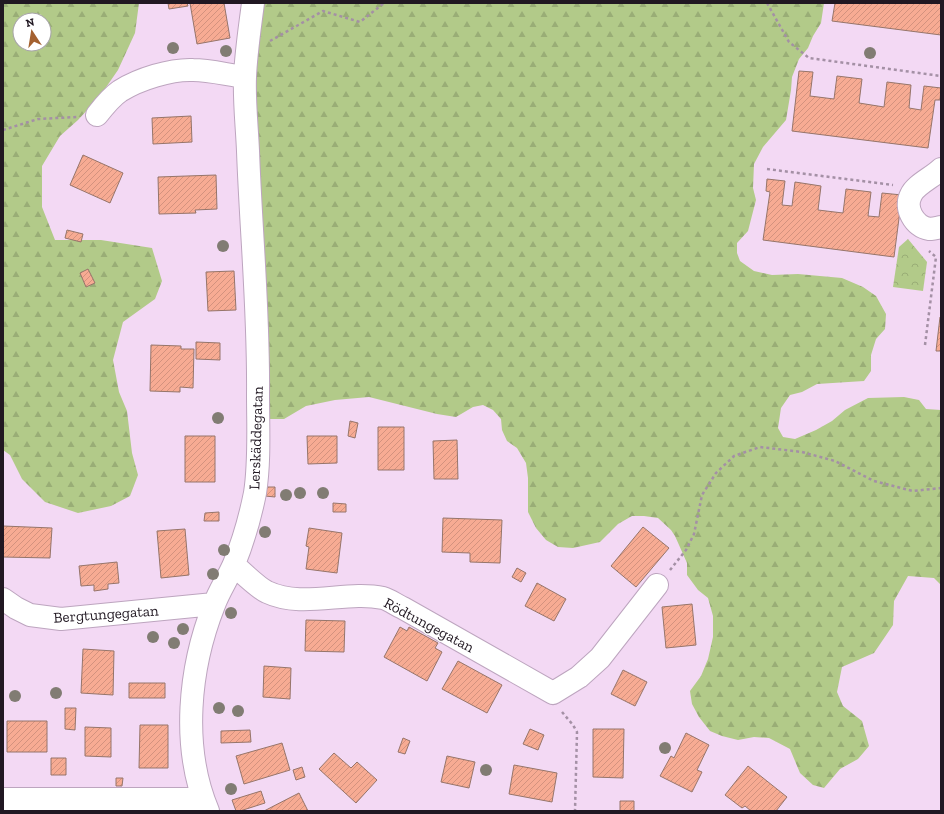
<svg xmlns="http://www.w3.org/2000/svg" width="944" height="814" font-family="'Zilla Slab',serif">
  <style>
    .forest { fill: url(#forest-firs); fill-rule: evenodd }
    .park { fill: url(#park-crowns) }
    .building { fill: url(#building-hatch); stroke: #96756a }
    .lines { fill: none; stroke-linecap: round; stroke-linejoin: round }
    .minor-casing { stroke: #bda5bf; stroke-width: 24 }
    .path { stroke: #a490a5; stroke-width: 2.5; stroke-dasharray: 3 3; stroke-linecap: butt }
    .minor { stroke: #fff; stroke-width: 22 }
    .tree { fill: #817c73 }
    .labels { text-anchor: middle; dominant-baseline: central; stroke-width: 3; stroke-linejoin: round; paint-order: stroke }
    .street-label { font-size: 15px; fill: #211822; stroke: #fff }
  </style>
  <defs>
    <pattern id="forest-firs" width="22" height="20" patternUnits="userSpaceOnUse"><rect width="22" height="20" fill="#b2ca89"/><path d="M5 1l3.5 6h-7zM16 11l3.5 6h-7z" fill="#99ad76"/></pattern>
    <pattern id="park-crowns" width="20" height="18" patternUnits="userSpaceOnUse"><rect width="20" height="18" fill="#b2ca89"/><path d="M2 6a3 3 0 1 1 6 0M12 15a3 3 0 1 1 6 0" fill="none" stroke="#99ad76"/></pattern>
    <pattern id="building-hatch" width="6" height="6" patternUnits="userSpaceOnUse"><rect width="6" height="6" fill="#f7ab93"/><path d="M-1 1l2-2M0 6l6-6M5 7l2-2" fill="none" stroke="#d3927e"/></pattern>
  </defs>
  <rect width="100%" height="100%" fill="#f3d9f4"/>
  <path class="forest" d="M3,3h136l-4,30 -17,37 -18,26 -22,24 -18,16 -18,30v41l13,33h46l51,8 10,33 -7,18 -32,23 -10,38 6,32 8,19 5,42 6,22 -8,21 -19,10 -33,7 -33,-11 -23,-23 -12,-24 -7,-5zM20,20h24v24h-24z
    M264,3h560l-3,20 -8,13 -5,12 -9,11 -7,18 -1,13 -5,30 -23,27 -9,17 -1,24 3,12 -8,31 -11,12v10l3,8 14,10 18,4 26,-1 44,4 21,9 13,9 10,18 -1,15 -9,10 -5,16v16l-7,10 -47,3 -15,8 -12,3 -9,13 -3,20 5,9 12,2 21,-9 16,-9 13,-11 23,-12 36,-1 15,3 7,9 15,1v175l-7,-7 -26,-2 -14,25 -1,24 -19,28 -32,14 -5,25 6,14 19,15 7,25 -11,13 -18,10 -16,19 -11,-3 -13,-12 -10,-24 -21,-11 -15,-1 -16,3 -16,-4 -12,-5 -11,-14 -7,-13 -2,-13 11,-15 7,-17 5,-22v-21l-5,-18 -10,-8 -11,-15v-12l-12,-27 -4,-6 -13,-12 -14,-2h-12l-14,8 -18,18 -27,6 -15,-1 -12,-7 -10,-12 -8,-16v-34l-2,-15 -9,-15 -10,-7 -5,-11 -1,-11 -8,-9 -10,-5 -10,2 -17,10 -19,-3 -68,-17 -34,3 -29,6 -22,13h-17l-13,-333z"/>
  <path class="park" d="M908,239l19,23 -4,29 -30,-4 6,-40z"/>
  <path class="building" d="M168,3h19l1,3 -19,3z
    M190,3h34l6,35 -33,6z
    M835,3h106v32l-109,-14z
    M799,71l14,1 -3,24 24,3 3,-23 25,3 -3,24 25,4 3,-25 24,3 -2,23 12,2 3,-24 17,2 -1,12h-5l-7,48 -136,-17z
    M191,116l1,26 -39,2 -1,-26z
    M83,155l40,18 -13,30 -40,-18z
    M216,175l1,34 -22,1 1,3 -37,1 -1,-37z
    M767,179l18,2 -3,24 10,1 3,-24 26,4 -3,24 25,3 3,-24 25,3 -3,24 11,1 3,-24 20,2 -8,62 -131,-17 7,-48 -4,-1z
    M67,230l16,4 -2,8 -16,-4z
    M88,269l7,14 -9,4 -6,-14z
    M234,271l2,39 -28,1 -2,-39z
    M940,317h1v34h-5z
    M196,342l24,1v17l-24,-1z
    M151,345l30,1v3h13l-1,39 -13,-1v5l-30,-1z
    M350,421l8,2 -3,15 -7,-2z
    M378,427h26v43h-26z
    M185,436h30v46h-30z
    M307,436h30v27l-29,1z
    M457,440l1,39h-24l-1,-38z
    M265,487h10v10l-10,-1z
    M333,503l13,1v8h-13z
    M219,512v9h-15l1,-8z
    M443,518l59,2 -2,43 -30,-1v-9l-28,-1z
    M3,526l49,2 -2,30 -47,-1z
    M643,527l26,21 -33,39 -25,-21z
    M309,528l33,5 -5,40 -31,-4 3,-22 -3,-1z
    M185,529l4,46 -28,3 -4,-47z
    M117,562l2,21 -11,1v5l-14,2v-6l-13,1 -2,-20z
    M517,568l9,5 -5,9 -9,-5z
    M537,583l29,16 -12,22 -29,-15z
    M692,604l4,41 -30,3 -4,-41z
    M306,620l39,1 -1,31 -39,-1z
    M400,627l7,4 2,-4 29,16 -3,5 7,4 -15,29 -43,-24z
    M83,649l31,2 -1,44 -32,-2z
    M458,661l44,24 -15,28 -45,-24z
    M264,666l27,2 -1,31 -27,-2z
    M623,670l24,12 -12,24 -24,-12z
    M129,683h36v15h-36z
    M65,708h11l-1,22 -10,-1z
    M7,721h40v31h-40z
    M140,725h28v43h-29z
    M85,727l26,1v29l-26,-1z
    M530,729l14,6 -6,15 -15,-6z
    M593,729h31l-1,49 -30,-1z
    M250,730l1,12 -30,1v-12z
    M686,733l23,12 -12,25 5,2 -10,20 -32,-16 11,-20 3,2z
    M403,738l7,3 -5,13 -7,-2z
    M282,743l8,27 -46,14 -8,-28z
    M334,753l17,15 6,-6 20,18 -21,23 -37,-34z
    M447,756l28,6 -6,26 -28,-6z
    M51,758h15v17h-15z
    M514,765l43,8 -5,29 -43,-8z
    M748,766l39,31 -11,14h-25l-6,-5 -3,2 -17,-13z
    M302,767l3,10 -9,3 -3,-10z
    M116,778h7l-1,8h-6z
    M261,791l4,12 -25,8h-4l-4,-11z
    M299,793l9,18h-44z
    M620,801h14v10h-14z"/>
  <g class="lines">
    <defs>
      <path id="minor" d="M97,115c7,-9 14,-18 23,-24 19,-12 51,-22 73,-21 17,0 35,5 52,7
        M941,169c-8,8 -26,16 -30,26 -7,13 3,31 18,34 4,0 8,-1 12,-2
        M234,565c8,7 24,23 33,27 36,17 79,-2 116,6 7,2 13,7 20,10l150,85 26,-16 21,-19 57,-73
        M3,599l13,9 14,7 31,4 153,-15
        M3,799h200
        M208,811c-27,-64 -19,-143 6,-206 5,-14 14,-27 20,-41 9,-22 16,-46 21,-71 5,-32 3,-66 3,-99 1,-81 -7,-162 -10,-243 -1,-24 -4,-50 -3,-74 1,-25 5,-50 8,-74"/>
    </defs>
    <use href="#minor" class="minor-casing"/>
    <path class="path" d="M767,3l22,39 20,16 132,18
      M270,41l53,-30 37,11 24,-19
      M3,130l35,-11 39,-2
      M767,169l126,16
      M925,345l11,-88 -7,-6
      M670,570l16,-20 8,-16 8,-39 14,-22 18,-17 26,-9 42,5 33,9 39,20 39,10 28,-3
      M562,712l11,13 4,7 -2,79"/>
    <use href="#minor" class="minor"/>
  </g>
  <g class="tree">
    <circle cx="173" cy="48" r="6"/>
    <circle cx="226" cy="51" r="6"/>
    <circle cx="870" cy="53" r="6"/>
    <circle cx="223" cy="246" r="6"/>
    <circle cx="218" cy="418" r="6"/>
    <circle cx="300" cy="493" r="6"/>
    <circle cx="323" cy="493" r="6"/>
    <circle cx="286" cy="495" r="6"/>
    <circle cx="265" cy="532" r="6"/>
    <circle cx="224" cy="550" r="6"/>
    <circle cx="213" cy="574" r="6"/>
    <circle cx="231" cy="613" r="6"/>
    <circle cx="183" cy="629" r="6"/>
    <circle cx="153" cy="637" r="6"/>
    <circle cx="174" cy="643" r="6"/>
    <circle cx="56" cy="693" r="6"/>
    <circle cx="15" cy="696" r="6"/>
    <circle cx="219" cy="708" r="6"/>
    <circle cx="238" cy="711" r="6"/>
    <circle cx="665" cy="748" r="6"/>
    <circle cx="486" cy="770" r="6"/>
    <circle cx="231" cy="789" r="6"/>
  </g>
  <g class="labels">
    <g class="street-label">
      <text transform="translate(256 438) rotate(-88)">Lerskäddegatan</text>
      <text transform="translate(106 614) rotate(-4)">Bergtungegatan</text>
      <text transform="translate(429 625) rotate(28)">Rödtungegatan</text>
    </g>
  </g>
  <rect width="944" height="814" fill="none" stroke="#211822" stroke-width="8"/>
  <g transform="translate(32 32) rotate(348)"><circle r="19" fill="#ffffff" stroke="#a6a3a7"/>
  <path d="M0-3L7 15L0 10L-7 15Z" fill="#a46130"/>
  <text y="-6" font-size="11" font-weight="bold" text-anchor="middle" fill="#211822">N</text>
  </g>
</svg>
